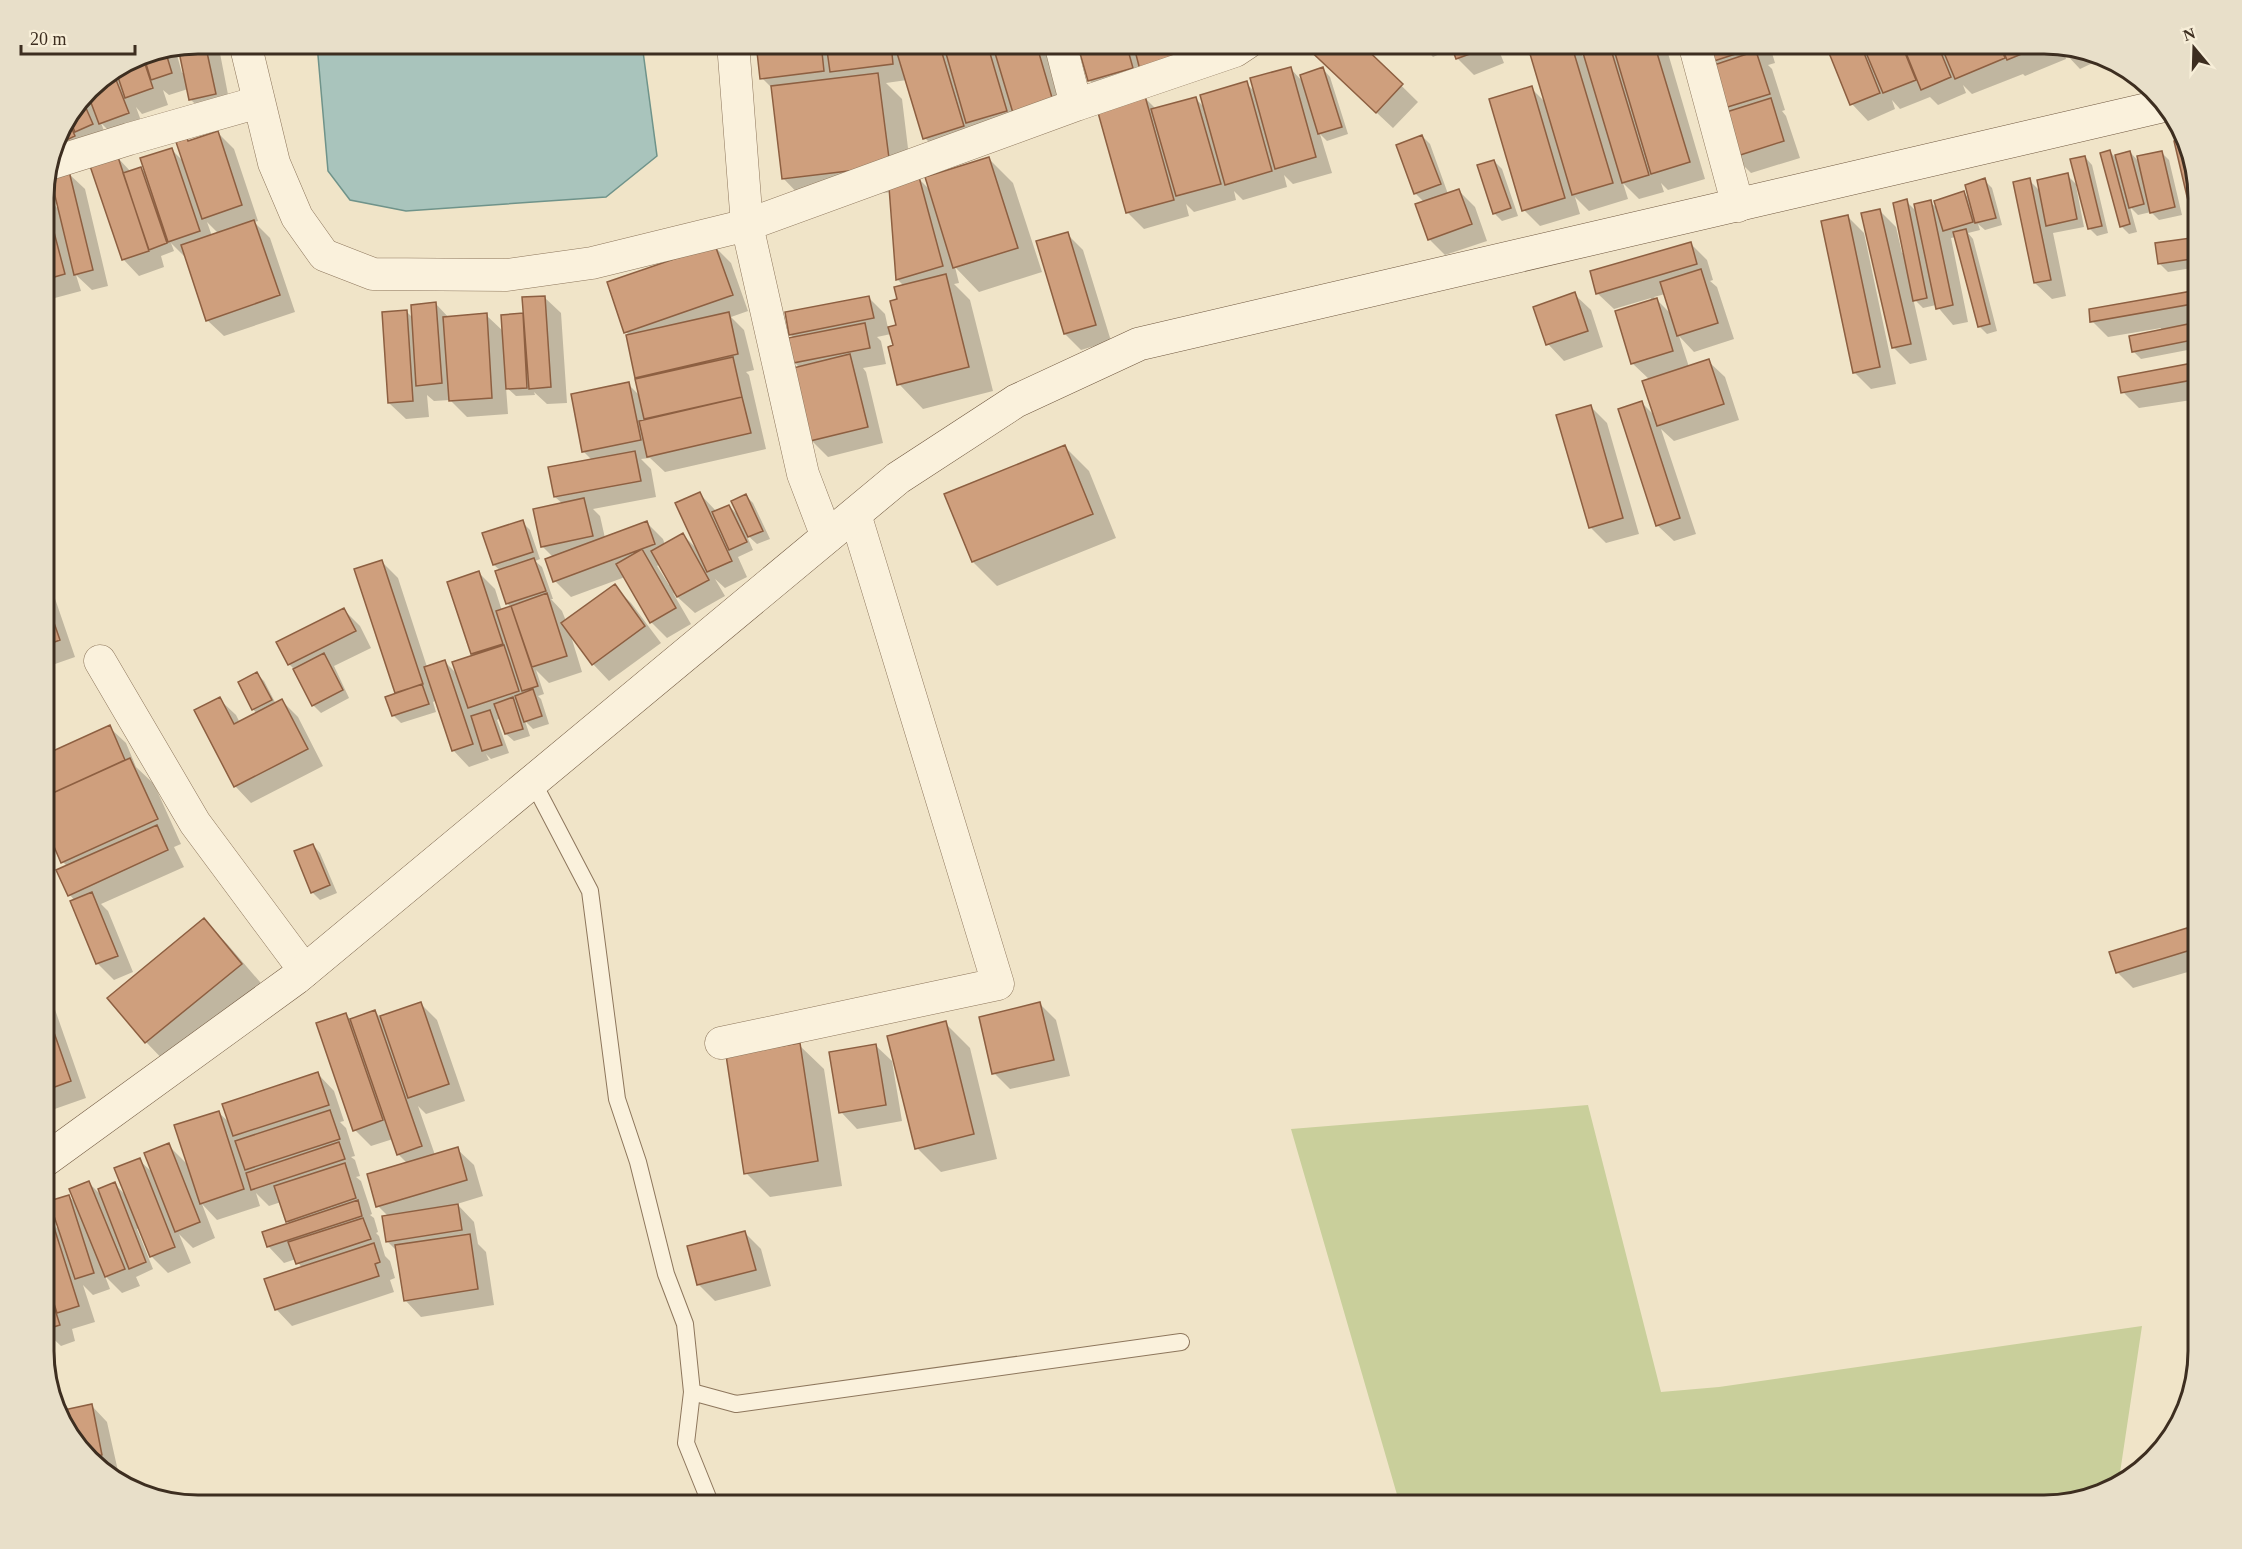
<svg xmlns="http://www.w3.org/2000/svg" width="2242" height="1549" font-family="'Times New Roman',serif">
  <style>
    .green { fill: #c9cf9b }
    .water { fill: #a9c4bc; stroke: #6f938a; stroke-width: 1.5 }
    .shadow { fill: #0003; fill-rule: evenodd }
    .building { fill: #cf9f7d; stroke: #8d5f41; stroke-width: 1.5 }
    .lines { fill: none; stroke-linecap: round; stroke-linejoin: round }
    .lane-casing { stroke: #8d765c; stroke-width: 18 }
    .street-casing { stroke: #8d765c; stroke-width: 33 }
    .secondary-casing { stroke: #6f573f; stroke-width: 34 }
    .lane { stroke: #faf1dc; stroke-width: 16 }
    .street { stroke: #faf1dc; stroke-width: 32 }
    .secondary { stroke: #faf1dc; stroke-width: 33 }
    .rim { fill: none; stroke: #3d2e20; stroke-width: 3 }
  </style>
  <rect width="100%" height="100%" fill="#f0e4c8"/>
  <path class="green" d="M1588,1105l73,287 58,-5 423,-61 -24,160 -74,19h-644l-109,-376z"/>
  <path class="water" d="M317,44h325l15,112 -51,41 -200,14 -56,-11 -22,-29z"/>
  <path class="shadow" d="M198,43h20l13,67 -24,5 -17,-16 -2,-10 -19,6 -6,-5 5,15 -26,9 -6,-7 8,22 -27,10 -16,-16 7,18 -59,24 6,-26 34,-50 50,-34 36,-7 7,25 3,-1z
    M758,43h288l22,74 -127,37 -16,-16 -18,-58 -21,3 16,16 10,82 7,-2 12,12 58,-32 24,24 29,89 -63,20 -24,-25 4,16 -5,1 16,16 23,91 -70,18 -24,-25 -4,-37 -4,-13 -14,3 4,4 5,23 -23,4 3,4 17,71 -55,14 -17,-17 -11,-72 -6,-6v-24l-4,-4 79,-36 16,16 3,14 10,-2 1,-25 5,-15 -7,-7 -6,-87 -84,11 -24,-25 -10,-89 -11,-11z
    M1079,43h120l8,29 -102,24 -16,-16z
    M1358,43l60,59 -25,26 -78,-73z
    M1420,43h76l8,20 -30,12 -17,-17 -4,-10 -20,9z
    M1581,43h84l40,136 -37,11 -7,-7 3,9 -25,7 -16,-16 5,16 -39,12 -14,-14 5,17 -40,12 -16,-16 7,-122 15,15 24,-59 16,15z
    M1707,43h62l6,20 -7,2 4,4 13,41 -3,1 4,5 14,42 -49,15 -16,-16 -18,-92 -4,-4z
    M1826,43h218l55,17 -19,9 -16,-17 2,7 -41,17 -2,-2 -51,20 -9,-9 3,8 -28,12 -8,-8 -30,12 -8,-9 3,9 -27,12 -16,-17z
    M1290,68l13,14 20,-13 7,8 18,57 -21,7 -7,-7 12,39 -39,11 -9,-9 3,12 -44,13 -9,-9 2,9 -42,12 -8,-8 3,12 -45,13 -16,-16 -29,-103 45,-13 12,12 39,-11 10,10 41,-25 9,9z
    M218,133l16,16 24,72 -4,1 16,16 25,74 -71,24 -17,-16 -20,-61 -16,-16 3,8 -13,5 3,11 -25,9 -16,-17 -5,-101 13,14 10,-4 6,7 25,-25 12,12 3,-23 2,3zM207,222l12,12 -7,2z
    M1422,136l8,8 18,50 11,-3 16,16 12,34 -42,14 -16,-16 -5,-37 -9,-9z
    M2185,140l13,58v14l-7,-8z
    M2110,152l9,9 11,-9 10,11 21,-11 8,8 13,55 -23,5 -8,-8 -13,3 -8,-8 7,25 -8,2 -8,-8z
    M2085,157l7,8 16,68 -11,3 -8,-8z
    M1494,161l8,8 16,47 -16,5 -7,-7 -16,-48z
    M68,173l17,16 23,97 -16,4 -16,-15 5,16 -30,8 -7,-8v-97l16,17z
    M2067,175l11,11h-2l8,41 -31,6 13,63 -14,3 -17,-16 -6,-103 11,11z
    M1984,180l8,8 10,37 -17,5 -7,-6 2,6 -12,3 5,6 24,92 -10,3 -8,-8 -23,-89 -5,1 17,84 -15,3 -17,-20 -13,3 -10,-10 14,62 -17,4 -17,-17 -13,-136 16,16 6,26h3l1,-52 11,11 13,-10 8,7 26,-16 6,6z
    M1848,217l16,16 32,151 -25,5 -16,-16 -32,-151z
    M1067,234l16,16 28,91 -30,9 -16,-16z
    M2198,239v28l-30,5 -8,-8 -4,-20z
    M1690,243l17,17 6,20 -3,1 7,6 17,52 -40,13 -15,-16 10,31 19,-6 17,16 14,43 -65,21 -13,-12 35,105 -22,7 -17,-16 -15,-122 13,13 -5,-36 -18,-17 19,-65 -37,11 -17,-16zM1665,294l7,21 -18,-18z
    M715,247l16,16 17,48 -17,6 13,13 10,40 -8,2 3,3 17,74 -101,23 -15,-14 -9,1 10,10 5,28 -63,12 7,7 5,22 42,-15 16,16 2,6 18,-10 16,16v-58l18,19 12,-6 10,10 6,-21 8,8 17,36 -13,5 -11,-10 7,16 -15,7 9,20 -22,11 -10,-9 10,17 -30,17 -22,-20 18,31 -24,14 -16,-16 -26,-45 -54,20 -16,-16 -1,-23 -12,-12 21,-42 -8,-7 37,-37 -9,-9 45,-67 12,12 -1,-16 -2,-3 -7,-41 -4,-4zM660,564l11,20 -2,1 -12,-19z
    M2198,292v56l-57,11 -8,-8 28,-20v-3l-53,9 -16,-16 -2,-11z
    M1574,294l17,16 12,37 -39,14 -16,-17z
    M544,297l17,16 6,90 -20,1 -13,-12 1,3 -19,1 -10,-9 2,27 -41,3 -17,-17 -16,1 -7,-6 2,22 -23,2 -17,-16 17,-92 7,7 23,-14 13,14 37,-3 18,17 18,-17 3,3z
    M2198,364v35l-59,9 -16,-16 -3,-14z
    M1591,407l16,16 32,111 -33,9 -16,-16z
    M1065,447l24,24 27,67 -119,48 -24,-24z
    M522,522l8,8 10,29 -5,2 7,6 11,32h-2l11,12 4,10 48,-35 17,17 30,40 -52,38 -16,-17 -23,-31 12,39 -33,11 -13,-13 8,24 -6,2 3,3 8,25 -16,5 -8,-8 5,15 -16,5 -8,-7 -5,-16 -4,2 12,33 -18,6 -5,-5 3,6 -20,7 -16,-17 -16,-50 -4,2 3,10 -35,11 -8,-8 5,-21 -2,-2 -14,-130 16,16 29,89 18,-5 13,13 16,-19 -2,-3 7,-80 16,16 7,22 9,-3 -4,-5 -6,-32 -7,-6z
    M44,578l6,6 25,73 -20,7 -11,-12z
    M344,610l16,16 11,22 -37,18 15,32 -28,15 -8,-8 -17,-34 -7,-7z
    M257,674l7,7 12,23 6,-3 16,16 25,49 -72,37 -16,-17 -16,-87 17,16 4,8 17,-9 -4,-5z
    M109,727l17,16 10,24 18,17 27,60 -7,3 10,20 -83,37 7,7 25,61 -19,8 -16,-16 -26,-62 3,-1 -5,-6 -2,-28 -5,-5 -19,-42v-63z
    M313,845l7,8 17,40 -17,7 -8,-8z
    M204,920l24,25 38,44 -96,78 -24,-25 -37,-44z
    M2187,930l11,12v27l-65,19 -16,-16z
    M44,992l8,9 34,97 -37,13 -5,-6z
    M421,1004l16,16 28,81 -39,13 -8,-8 17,49 22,-6 17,16 9,31 -26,8 17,18 4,22 8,8 8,53 -73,12 -16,-17 -7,-48 -11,-11 1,-25 -10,-10 29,-43 -9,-9 -5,-15 -22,7 -16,-16 -10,-116 6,6 24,-8 5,5z
    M1040,1004l16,16 14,56 -60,13 -16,-16z
    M945,1023l25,25 27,111 -56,13 -24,-24z
    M799,1045l25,24 18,117 -72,11 -24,-24z
    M875,1045l17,16 10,60 -45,8 -16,-17z
    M318,1074l16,17 10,30 -4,1 6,6 9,28 -4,1 4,3 5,16 -4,1 5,4 11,33 -2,1 4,3 4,14 -2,1 3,3 6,20 5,5 5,17 -5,2 4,12 -102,34 -16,-17 26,-41 -6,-9 -12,4 -16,-17 22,-22 -3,-3 -6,-19 -12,4 -13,-13 4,13 -43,14 -15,-16 13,34 -22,10 -14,-14 12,29 -23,10 -17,-17 -11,-28 -3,1 16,40 -17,8 4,9 -18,7 -17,-17 5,13 -17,6 -10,-10 12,37 -23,7 3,12 -14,5 -17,-16v-105l7,-3 10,10 8,-36 8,9 12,-22 13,13 12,-13 13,14 12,-37 15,14 14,-29 21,21 30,-53 12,11z
    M745,1233l16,16 10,37 -56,15 -16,-16z
    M91,1405l16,17 11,49 -12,2 -42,-45z"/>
  <path class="building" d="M198,43h7l11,51 -27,6 -11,-53z
    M756,43h65l3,28 -64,8z
    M826,43h65l2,21 -63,8z
    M894,43h45l25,83 -41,13z
    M943,43h44l20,68 -41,12z
    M992,43h44l17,58 -40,12z
    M1077,43h49l7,25 -45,13z
    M1133,43h55l3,13 -51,14z
    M1302,43h58l43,41 -27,29z
    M1450,43h38l1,4 -33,12z
    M1565,43h6l42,140 -41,12 -42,-141z
    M1580,43h29l40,132 -27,8z
    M1612,43h42l36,119 -39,12z
    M1706,43h53l1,3 -49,16z
    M1825,43h35l20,50 -30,12z
    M1862,43h39l15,37 -33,13z
    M1902,43h35l14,34 -30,13z
    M1940,43h59l6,15 -50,21z
    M2000,43h44l2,1 -39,16z
    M165,50l7,23 -21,7 -8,-26z
    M1756,51l14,43 -49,15 -13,-42z
    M139,55h3l11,33 -28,10 -9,-27z
    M1291,67l25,90 -41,12 -25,-91z
    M1323,67l19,60 -24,7 -18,-59z
    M113,72l16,41 -30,11 -12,-32z
    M878,73l12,93 -108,13 -11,-93z
    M1247,81l25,90 -47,14 -25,-90z
    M1532,86l33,112 -43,13 -33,-112z
    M1145,96l29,104 -48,13 -29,-104z
    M1196,97l25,87 -45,12 -25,-87z
    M1771,98l13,43 -50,16 -14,-43z
    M82,99l11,25 -18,8 -6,-14z
    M68,120l7,16 -21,10 1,-7z
    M218,131l24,74 -40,14 -26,-77 11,-4 1,3z
    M1422,135l19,49 -27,10 -18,-49z
    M2185,138l13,60v5l-9,2 -15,-64z
    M172,148l28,83 -32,11 -28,-84z
    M2110,150l20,74 -10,3 -20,-74z
    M2130,151l14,53 -15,4 -14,-53z
    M2162,151l13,56 -25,6 -13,-57z
    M2085,156l17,70 -14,3 -18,-70z
    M118,157l31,94 -27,9 -32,-94z
    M989,157l29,91 -65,20 -28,-91z
    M1494,160l17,48 -18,6 -16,-49z
    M141,167l26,76 -18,7 -26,-77z
    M69,171l24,99 -19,5 -24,-100z
    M2068,173l9,46 -31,7 -9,-46z
    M919,177l24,89 -47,14 -7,-93z
    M1985,178l11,40 -21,5 -10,-38z
    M2030,178l21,102 -17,3 -21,-101z
    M1459,189l13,35 -44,16 -13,-36z
    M1964,191l9,31 -30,9 -9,-30z
    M44,194l21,80 -21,6z
    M1907,199l20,99 -14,3 -20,-98z
    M1931,200l22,105 -17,4 -22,-105z
    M1880,209l31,135 -19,4 -31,-135z
    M1848,215l32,152 -27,6 -32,-152z
    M254,220l26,75 -74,26 -25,-76z
    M1966,229l24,95 -12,3 -25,-95z
    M1068,232l28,93 -32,9 -28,-93z
    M2198,237v21l-40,6 -3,-21z
    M1691,242l6,22 -101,30 -6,-23z
    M715,245l18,50 -109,38 -17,-51z
    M1701,269l17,54 -41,13 -17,-54z
    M946,274l23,93 -72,18 -9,-38 5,-2 -5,-18 8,-2 -6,-24 7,-2 -3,-12z
    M2198,290v13l-108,19 -1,-13z
    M1575,292l13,39 -42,14 -13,-38z
    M545,296l6,91 -22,2 -7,-92z
    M869,296l5,22 -85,17 -4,-23z
    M1657,298l16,53 -42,13 -16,-53z
    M436,302l6,81 -26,3 -5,-81z
    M407,310l6,91 -25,2 -6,-91z
    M729,312l9,42 -103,24 -9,-43z
    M487,313l5,85 -43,3 -6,-84z
    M523,313l4,75 -21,1 -5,-74z
    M2198,322v17l-66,13 -3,-16z
    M865,323l5,25 -77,15 -5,-25z
    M850,354l18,73 -58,14 -17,-73z
    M733,357l9,40 -98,22 -9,-40z
    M1709,359l15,45 -67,22 -15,-45z
    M2198,362v17l-77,14 -3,-16z
    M629,382l12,58 -59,12 -11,-58z
    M742,397l9,36 -104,24 -8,-36z
    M1642,401l38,117 -24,8 -38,-117z
    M1591,405l32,113 -34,10 -33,-113z
    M1065,445l28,69 -121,48 -28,-68z
    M635,451l6,30 -87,16 -6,-30z
    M700,492l32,69 -25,11 -32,-69z
    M746,494l17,37 -15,6 -17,-36z
    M584,498l9,38 -52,11 -8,-38z
    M729,505l18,37 -18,8 -17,-38z
    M523,520l10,32 -40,13 -11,-32z
    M647,521l8,23 -102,38 -8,-23z
    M683,533l26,47 -32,17 -26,-46z
    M642,549l34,59 -26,15 -34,-59z
    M534,558l12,33 -40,13 -11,-33z
    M382,560l41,124 -28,9 -41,-124z
    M479,571l24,73 -32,10 -24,-72z
    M615,584l30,42 -53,39 -31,-42z
    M547,593l20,63 -35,11 -21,-61z
    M44,594l16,46 -16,6z
    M511,606l27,80 -16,5 -26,-80z
    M344,608l12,23 -68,34 -12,-23z
    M504,645l15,46 -51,17 -16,-46z
    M324,653l19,37 -31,16 -19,-37z
    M445,660l28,84 -21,7 -28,-84z
    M257,672l15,28 -20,10 -14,-28z
    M422,684l7,20 -37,12 -7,-19z
    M533,689l9,27 -18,6 -9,-26z
    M220,697l14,27 48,-25 26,50 -74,38 -40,-77z
    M513,697l10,32 -18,5 -11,-30z
    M490,710l12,35 -20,6 -11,-35z
    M110,725l15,35 -81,37v-42z
    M130,758l28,61 -97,44 -17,-40v-26z
    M157,825l11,25 -100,46 -12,-26z
    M313,844l17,41 -19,8 -17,-42z
    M92,892l26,64 -22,8 -26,-63z
    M204,918l38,46 -97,79 -38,-45z
    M2187,928l7,21 -78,24 -7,-21z
    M421,1002l28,82 -41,14 -28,-82z
    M1040,1002l14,58 -62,14 -13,-57z
    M44,1004l27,77 -27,10z
    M375,1010l47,136 -25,9 -47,-136z
    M346,1013l37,107 -30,11 -37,-108z
    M946,1021l28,113 -59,15 -28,-113z
    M800,1043l18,118 -74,13 -18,-119z
    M876,1044l10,61 -47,8 -10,-61z
    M318,1072l11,33 -96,31 -11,-32z
    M330,1110l10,29 -95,31 -10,-29z
    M219,1111l25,78 -44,15 -26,-79z
    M339,1142l6,17 -94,31 -5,-17z
    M169,1143l31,79 -25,10 -31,-79z
    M458,1147l9,33 -91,27 -9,-33z
    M140,1158l35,89 -25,10 -36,-89z
    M345,1163l11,35 -70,24 -12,-36z
    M89,1181l36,88 -20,8 -36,-88z
    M115,1182l31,80 -17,7 -31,-80z
    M69,1195l25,78 -19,6 -26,-78z
    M358,1200l4,16 -95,31 -5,-15z
    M458,1204l4,26 -76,12 -4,-26z
    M363,1218l8,21 -75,25 -8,-22z
    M52,1221l27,85 -22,7 -13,-41v-49z
    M745,1231l11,39 -59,15 -10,-39z
    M470,1234l8,55 -74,12 -9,-56z
    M374,1243l6,19 -5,2 4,12 -104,34 -11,-31z
    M44,1275l16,50 -16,5z
    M92,1404l10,51 -11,2 -27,-29 -5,-17z"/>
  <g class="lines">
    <defs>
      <path id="lane" d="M533,782l57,109 27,208 21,63 28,112 19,50 7,68 -6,51 25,62
        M692,1392l44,12 445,-62"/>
      <path id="street" d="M245,43l29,120 23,54 27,38 49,19 134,1 85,-12 155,-38 329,-120 159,-54 12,-8
        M733,43l14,182 56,249 24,63
        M1060,43l16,62
        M1694,43l44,163
        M49,164l80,-25 130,-37
        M100,661l95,162 110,148
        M721,1043l277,-59 -143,-470"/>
      <path id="secondary" d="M44,1161l252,-183 602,-500 118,-77 123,-57 1023,-238"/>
    </defs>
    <use href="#lane" class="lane-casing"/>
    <use href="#street" class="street-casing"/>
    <use href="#secondary" class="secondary-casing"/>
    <use href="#lane" class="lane"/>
    <use href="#street" class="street"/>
    <use href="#secondary" class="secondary"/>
  </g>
  <path d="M0 0H2242V1549H0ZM198 54H2044A144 144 0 0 1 2188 198V1351A144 144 0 0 1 2044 1495H198A144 144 0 0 1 54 1351V198A144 144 0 0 1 198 54Z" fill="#e8dfc9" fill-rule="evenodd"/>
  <path class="rim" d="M198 54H2044A144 144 0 0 1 2188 198V1351A144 144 0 0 1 2044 1495H198A144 144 0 0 1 54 1351V198A144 144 0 0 1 198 54Z"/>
  <g transform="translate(2194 48) rotate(341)" stroke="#f7eed8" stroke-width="4.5" paint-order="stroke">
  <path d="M0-4.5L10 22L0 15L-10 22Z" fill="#3d2e20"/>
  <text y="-9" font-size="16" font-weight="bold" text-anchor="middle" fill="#3d2e20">N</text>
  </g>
  <path d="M21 45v9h114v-9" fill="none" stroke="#3d2e20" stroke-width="3"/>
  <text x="30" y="45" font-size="18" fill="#3d2e20" stroke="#f7eed8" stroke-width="4.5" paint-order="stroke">20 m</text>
</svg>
